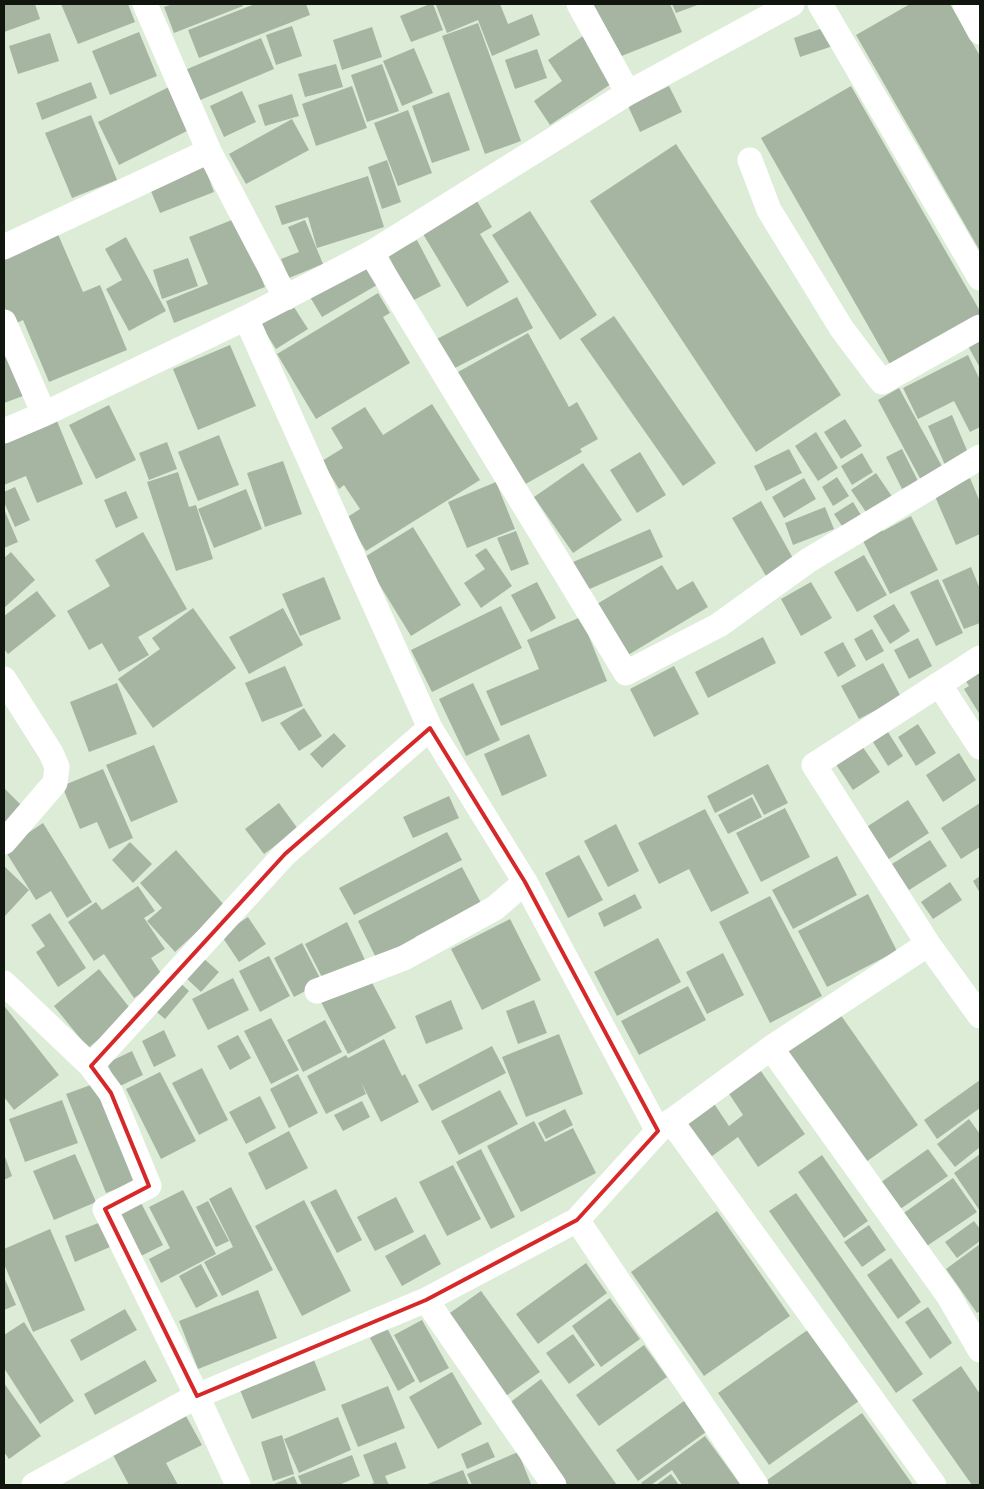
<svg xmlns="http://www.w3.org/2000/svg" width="984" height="1489" font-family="'PT Sans',sans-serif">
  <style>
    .building { fill: #a6b5a2 }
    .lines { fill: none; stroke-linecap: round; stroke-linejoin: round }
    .street { stroke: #fff; stroke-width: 25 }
    .marked { fill: none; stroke: #d62828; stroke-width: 4; stroke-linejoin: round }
  </style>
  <rect width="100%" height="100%" fill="#dcecd7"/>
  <path class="building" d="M4,4h31l5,15 -36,13z
    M61,4h67l7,18 -57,22z
    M173,4h69l1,2 -69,27 -10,-26z
    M255,4h51l4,11 -111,43 -11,-28z
    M430,4h3l10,26 -32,12 -11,-26z
    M439,4h61l8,20 24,-10 8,21 -48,21 -14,-36 -31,13 -11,-28z
    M592,4h78l12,28 -68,27z
    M672,4h28l-24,9z
    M910,4h40l30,52v195l-124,-216z
    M478,23l43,118 -36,13 -43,-118z
    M292,26l10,30 -26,9 -10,-30z
    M372,27l10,30 -40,13 -9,-30z
    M826,27l7,19 -33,11 -6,-19z
    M139,32l18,44 -47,19 -18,-44z
    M50,33l9,28 -41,13 -9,-28z
    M583,36l31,46 -64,43 -16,-24 28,-20 -14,-21z
    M261,38l13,31 -76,32 -13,-31z
    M414,48l19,45 -31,13 -19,-45z
    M537,49l10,29 -32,11 -10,-29z
    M336,64l7,23 -38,10 -7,-23z
    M382,64l17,47 -32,11 -16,-47z
    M91,82l6,16 -55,22 -6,-17z
    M173,85l20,43 -74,37 -21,-43z
    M352,86l15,42 -51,18 -14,-42z
    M669,86l13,26 -42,20 -12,-26z
    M851,86l129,225v4l-89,51 -130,-228z
    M242,91l14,31 -32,15 -14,-31z
    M449,92l21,58 -38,13 -20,-57z
    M292,94l7,22 -34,10 -7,-21z
    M408,110l24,63 -34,13 -24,-63z
    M91,115l26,65 -45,18 -27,-65z
    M292,119l17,31 -63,34 -17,-30z
    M676,144l165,251 -85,57 -166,-251z
    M387,160l14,42 -19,7 -14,-42z
    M203,163l11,29 -54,21 -12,-29z
    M368,176l16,51 -67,21 -9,-31 -26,8 -7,-19z
    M477,201l15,26 -12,7 29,48 -42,25 -44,-73z
    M530,211l67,104 -37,25 -68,-105z
    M237,218l28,69 -91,36 -8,-22 42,-17 -19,-47z
    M305,220l18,44 -34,14 -8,-19 18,-7 -11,-25z
    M57,232l26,60 17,-7 27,65 -78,32 -26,-62 -11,5 -8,-19v-52z
    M126,237l40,74 -37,20 -23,-42 16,-9 -17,-31z
    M417,240l24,46 -29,15 -24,-46z
    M188,258l10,28 -36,13 -9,-29z
    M365,265l12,20 -55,32 -12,-20z
    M378,293l12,20 -7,4 27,46 -94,56 -39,-65z
    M517,297l16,31 -84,43 -16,-30z
    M292,304l16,25 -32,20 -16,-25z
    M614,316l102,147 -33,23 -103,-147z
    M528,333l41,74 8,-5 21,37 -18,10 2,3 -60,34 -64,-114z
    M980,337v31l-13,-24z
    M230,345l26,61 -58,24 -25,-61z
    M8,355l15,41 -19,7v-46z
    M968,355l12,25v47l-10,5 -16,-31 -36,18 -15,-31z
    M899,388l45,82 -22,12 -44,-82z
    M432,404l48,76 -114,71 -20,-33 14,-9 -16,-24 -5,4 -17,-28 21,-13 -12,-20 34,-21 18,28z
    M109,405l27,55 -40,19 -27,-54z
    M952,415l17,40 -24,10 -17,-39z
    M845,419l17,27 -21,13 -17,-27z
    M57,421l26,63 -46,19 -11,-27 -22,9v-43z
    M816,432l22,36 -20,13 -23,-35z
    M219,435l20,50 -41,16 -20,-49z
    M167,442l10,27 -28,11 -10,-27z
    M789,449l13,24 -36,18 -12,-25z
    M902,449l16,32 -16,8 -16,-32z
    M640,452l26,43 -29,18 -27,-43z
    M862,453l11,19 -21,13 -11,-19z
    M283,461l19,53 -37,13 -18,-54z
    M583,463l39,57 -49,33 -39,-56z
    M178,472l11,35 7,-2 17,54 -37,12 -29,-89z
    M876,473l17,25 -25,17 -17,-25z
    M837,477l12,19 -16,10 -11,-19z
    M804,478l12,21 -32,19 -12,-21z
    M970,478l10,24v32l-24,11 -22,-51z
    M496,482l19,47 -48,19 -19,-46z
    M15,487l15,33 -15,7 -11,-25v-10z
    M246,489l16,40 -48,19 -16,-39z
    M126,491l12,27 -22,10 -12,-28z
    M761,501l33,59 -28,16 -34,-58z
    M853,502l11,18 -18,12 -12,-18z
    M825,507l9,22 -41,16 -8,-22z
    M4,509l14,33 -14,6z
    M911,516l27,54 -48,24 -30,-59 19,-10 4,6z
    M413,527l48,78 -50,31 -48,-78z
    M650,529l13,28 -78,34 -12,-29z
    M516,531l13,33 -18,7 -14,-33z
    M143,532l44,77 -49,28 11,18 -30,17 -17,-29 -13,7 -22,-39 43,-25 -15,-26z
    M486,548l26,38 -31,22 -17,-25 21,-14 -10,-14z
    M11,552l24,28 -31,28v-50z
    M864,555l23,40 -30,17 -23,-40z
    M662,565l15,25 16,-9 15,26 -85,51 -31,-51z
    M971,567l9,22v34l-16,6 -22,-49z
    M324,577l17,42 -41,17 -18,-42z
    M938,579l25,54 -27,13 -26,-54z
    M537,582l19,36 -25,14 -20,-37z
    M811,582l21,36 -31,18 -20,-37z
    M37,591l19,25 -48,38 -4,-5v-33z
    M894,604l16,27 -20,13 -17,-28z
    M501,606l21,42 -90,44 -21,-42z
    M193,608l43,60 -83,60 -35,-49 42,-30 -8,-11z
    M283,608l20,37 -54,29 -20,-37z
    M581,617l26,64 -106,45 -15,-35 53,-22 -12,-29z
    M872,629l12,22 -18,10 -12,-22z
    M763,637l13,26 -68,35 -13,-26z
    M918,638l14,28 -23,13 -15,-29z
    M843,642l13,24 -18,11 -14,-25z
    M883,663l18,34 -42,22 -18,-33z
    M285,666l18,40 -41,16 -17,-39z
    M674,666l25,48 -45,23 -24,-48z
    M980,670v45l-16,-26 5,-3 -4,-6z
    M117,683l20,51 -48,18 -19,-50z
    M473,683l27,57 -34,16 -27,-57z
    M304,708l18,28 -23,15 -19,-28z
    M918,724l18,29 -20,13 -18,-29z
    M888,732l15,24 -15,10 -15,-24z
    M334,733l12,13 -24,22 -12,-14z
    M529,734l18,42 -45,20 -18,-42z
    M154,745l24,57 -47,20 -25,-57z
    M862,746l18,26 -27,18 -18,-27z
    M959,753l17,27 -33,22 -17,-27z
    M768,764l20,39 -24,12 -11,-21 -38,19 -8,-17z
    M103,769l30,69 -24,11 -12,-27 -17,7 -18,-43z
    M4,788l18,18 -18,20z
    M449,796l10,22 -46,20 -10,-21z
    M752,797l10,20 -34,17 -10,-19z
    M908,800l21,33 -43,28 -21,-33z
    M279,803l19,26 -34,25 -19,-25z
    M980,803v44l-19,12 -20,-31z
    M785,808l25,49 -49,25 -25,-49z
    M705,809l44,84 -38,19 -22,-43 -30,15 -21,-41z
    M43,823l49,79 -25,16 -16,-27 -15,9 -32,-51z
    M616,824l23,47 -31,16 -24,-46z
    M447,832l15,28 -108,55 -15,-27z
    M930,840l17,26 -38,24 -17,-26z
    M130,842l22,22 -19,19 -21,-23z
    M176,850l49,56 -50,46 -28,-31 15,-13 -22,-25z
    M579,855l24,45 -35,18 -23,-45z
    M837,856l20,39 -64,34 -21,-39z
    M4,866l25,24 -25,27z
    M462,867l19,36 -66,34 2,3 -40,20 -19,-39z
    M980,876v17l-7,-12z
    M950,882l12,18 -29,19 -12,-17z
    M138,886l17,25 -11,7 21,31 -14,9 13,20 -30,20 -30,-44 -10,7 -26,-39 28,-20 6,8z
    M635,894l7,14 -38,19 -6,-14z
    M868,894l29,57 -70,36 -29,-56z
    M770,896l52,100 -52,27 -51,-101z
    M50,913l36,55 -28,19 -22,-35 9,-6 -14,-21z
    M248,917l18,27 -27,18 -18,-27z
    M510,919l31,61 -59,30 -31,-61z
    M347,922l19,40 -41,21 -20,-39z
    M658,938l23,44 -64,34 -23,-44z
    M302,943l20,39 -28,15 -20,-39z
    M723,953l21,42 -37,19 -21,-42z
    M269,956l21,40 -30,16 -21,-41z
    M202,957l17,15 -18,20 -17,-16z
    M99,969l34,43 -45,36 -34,-42z
    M368,975l28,53 -48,26 -28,-54z
    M233,978l16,32 -41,20 -16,-31z
    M176,979l13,12 -24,28 -14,-12z
    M688,986l18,34 -67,35 -18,-34z
    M451,1000l12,29 -37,15 -11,-28z
    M534,1000l13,33 -29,11 -12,-33z
    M5,1007l54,68 -45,35 -10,-13v-89z
    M840,1014l78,111 -55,39 -81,-110z
    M271,1018l28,52 -28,14 -27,-53z
    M325,1020l17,32 -39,20 -16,-32z
    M164,1030l12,26 -22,11 -12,-26z
    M559,1034l24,60 -57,23 -24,-60z
    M238,1035l13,23 -21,12 -13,-24z
    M384,1039l18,37 3,-2 14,28 -38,20 -20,-40 5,12 -40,20 -19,-38 39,-21 2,3z
    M492,1046l14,27 -74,38 -14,-26z
    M132,1051l11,24 -25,12 -11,-24z
    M758,1067l47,67 -47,33 -20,-30 -30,22 -25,-36 30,-21 16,24 14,-11 -17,-26z
    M202,1068l26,52 -29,15 -27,-52z
    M160,1072l36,69 -35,18 -35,-70z
    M298,1074l20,39 -29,15 -19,-39z
    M980,1080v28l-43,31 -13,-19z
    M96,1083l40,98 -30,12 -40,-99z
    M500,1090l18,34 -59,31 -18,-34z
    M260,1096l16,32 -30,16 -17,-32z
    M62,1100l16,43 -53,19 -16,-43z
    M362,1101l8,16 -27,14 -9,-16z
    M565,1109l8,16 -27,14 -8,-16z
    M969,1119l11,15v13l-25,20 -18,-23z
    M534,1121l11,21 28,-14 23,45 -75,39 -34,-66z
    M289,1131l19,37 -42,22 -18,-37z
    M481,1149l34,68 -24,12 -35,-67z
    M928,1149l20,27 -52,36 -19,-27z
    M4,1154l8,22 -8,4z
    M75,1154l21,48 -42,18 -21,-49z
    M980,1154v57l-26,-38z
    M822,1155l46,66 -24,17 -46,-66z
    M453,1165l28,54 -34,17 -28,-54z
    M953,1178l24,34 -53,36 -23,-33z
    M231,1187l42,83 -51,26 -18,-34 29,-15 -24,-48z
    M336,1189l26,51 -25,13 -27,-51z
    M183,1190l33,64 -55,29 -12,-24 21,-11 -21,-41z
    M796,1193l127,181 -27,19 -127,-182z
    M396,1197l18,35 -39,19 -18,-34z
    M304,1200l47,91 -49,25 -47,-90z
    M140,1201l23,44 -24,12 -23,-44z
    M208,1201l21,40 -13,6 -20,-40z
    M717,1211l73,105 -86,60 -73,-104z
    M974,1221l6,8v12l-23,17 -12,-16z
    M101,1222l9,25 -35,15 -10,-26z
    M869,1225l17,25 -24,17 -18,-25z
    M50,1229l35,81 -52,22 -29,-68v-15z
    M425,1234l16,30 -39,22 -17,-30z
    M980,1244v67l-3,2 -31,-44z
    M891,1258l30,44 -23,17 -31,-44z
    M586,1263l21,30 -69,51 -22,-30z
    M201,1264l17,32 -22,12 -17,-32z
    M4,1277l12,28 -12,5z
    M258,1290l19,48 -79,31 -19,-48z
    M481,1291l59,81 -34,24 -59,-81z
    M610,1298l30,41 -39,28 -29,-41z
    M928,1307l24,36 -22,16 -25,-37z
    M125,1309l12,21 -56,31 -11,-21z
    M422,1320l27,48 -29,15 -26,-48z
    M24,1322l50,79 -34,23 -36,-56v-33z
    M387,1328l28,53 -17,10 -28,-53z
    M809,1329l50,72 -90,64 -51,-72z
    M573,1334l22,31 -26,19 -23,-31z
    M644,1345l23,32 -68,49 -23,-31z
    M145,1360l12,21 -62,34 -11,-21z
    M314,1360l12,30 -74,29 -12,-29z
    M961,1366l19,28v91h-8l-60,-85z
    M452,1372l30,52 -44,25 -29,-52z
    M541,1379l76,106h-50l-59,-81z
    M4,1383l37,53 -32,23 -5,-7z
    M388,1386l17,42 -47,19 -17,-42z
    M684,1401l22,31 -68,49 -22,-31z
    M862,1413l51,72h-148l-2,-2z
    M186,1416l16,29 -36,18 12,22h-49l-16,-30z
    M338,1417l13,33 -52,23 -15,-34z
    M282,1435l12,39 -21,7 -12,-39z
    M705,1436l35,48 -2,1h-56l-10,-15 -21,15h-8l-2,-2z
    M396,1442l10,26 -21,8 4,9h-20l5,-2 -11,-28z
    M488,1442l7,15 -28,12 -6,-15z
    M518,1452l13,32 -4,1h-55l-5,-11z
    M352,1455l8,21 -21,9h-37l-4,-9z
    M463,1470l6,15h-44z
    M671,1474l8,11h-23z
    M294,1476l4,9h-26z"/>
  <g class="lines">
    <path class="street" d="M145,4l64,147 77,147
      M579,4l49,89
      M820,4l160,274
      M965,4l15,28
      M750,160l19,50 73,119 40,53 98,-55
      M4,247l205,-96
      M371,253l255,420 93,-48 90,-65 171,-103
      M246,318l125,-65 257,-160 164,-89
      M4,322l40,92
      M4,431l40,-17 202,-96 184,410 95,154 133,249 -81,89 -151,80 -229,96 -163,89
      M980,658l-166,107 114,179 52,72
      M4,679l47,74 6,14 -2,16 -51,59
      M939,684l41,63
      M4,983l87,83 20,27 38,93 -44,23 92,187 41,89
      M317,991l87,-33 91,-50 30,-26
      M771,1048l177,247 32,55
      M91,1066l194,-212 145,-126
      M671,1121l263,364
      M658,1131l113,-83 157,-104
      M577,1220l179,265
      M426,1300l128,185"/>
  </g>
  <path class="marked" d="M430,728l95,154 133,249 -81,89 -151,80 -229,96 -92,-187 44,-23 -38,-93 -20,-27 194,-212z"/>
  <rect width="984" height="1489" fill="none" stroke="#10150e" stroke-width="10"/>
</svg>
